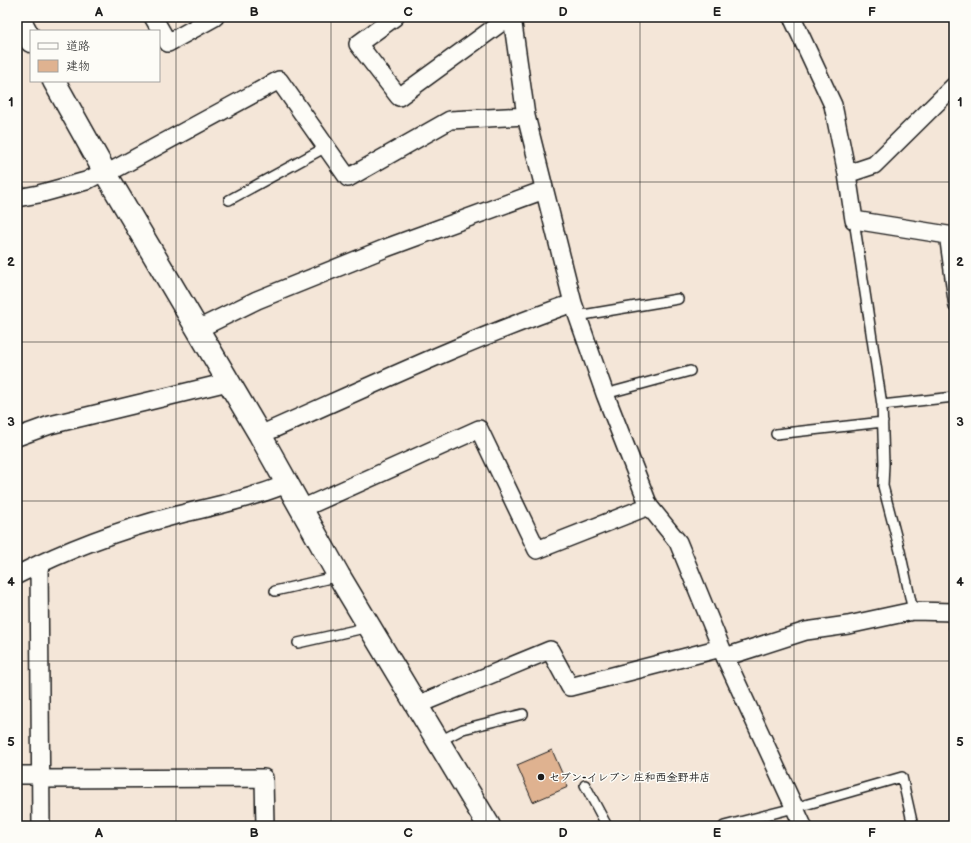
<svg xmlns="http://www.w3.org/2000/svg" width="971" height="843" font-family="'Balsamiq Sans','Klee One',sans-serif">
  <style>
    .building { fill: #dfb290; stroke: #1c1c1c }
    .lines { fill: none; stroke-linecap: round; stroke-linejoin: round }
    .service-casing { stroke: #1c1c1c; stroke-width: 12 }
    .minor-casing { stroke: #1c1c1c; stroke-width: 20 }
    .tertiary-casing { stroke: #1c1c1c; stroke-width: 25 }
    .service { stroke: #fdfcf7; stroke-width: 9 }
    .minor { stroke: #fdfcf7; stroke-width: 17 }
    .tertiary { stroke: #fdfcf7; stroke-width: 22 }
    .grid { fill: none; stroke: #1c1c1c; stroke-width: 1; stroke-opacity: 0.55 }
    .poi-dot { fill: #1c1c1c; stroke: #fdfcf7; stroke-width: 1.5 }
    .labels { text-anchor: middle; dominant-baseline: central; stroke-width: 3; stroke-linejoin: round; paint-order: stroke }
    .poi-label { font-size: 11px; font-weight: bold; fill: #1c1c1c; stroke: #fdfcf7; text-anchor: start }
    .neatline { fill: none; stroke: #1c1c1c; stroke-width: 1.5 }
    .grid-label { font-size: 13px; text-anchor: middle; font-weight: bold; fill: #1c1c1c }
  </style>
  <rect width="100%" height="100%" fill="#f4e6d8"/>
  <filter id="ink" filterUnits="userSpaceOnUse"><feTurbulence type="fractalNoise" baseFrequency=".025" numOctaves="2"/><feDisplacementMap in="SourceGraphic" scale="8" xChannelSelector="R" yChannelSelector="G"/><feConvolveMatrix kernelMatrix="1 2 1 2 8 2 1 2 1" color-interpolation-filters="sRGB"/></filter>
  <g filter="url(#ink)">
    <path class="building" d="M552,750l16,37 -35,15 -16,-37z"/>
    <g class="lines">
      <defs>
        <path id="service" d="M229,200l97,-53
          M854,220l28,185 72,-8
          M944,234l10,73
          M577,316l101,-17
          M605,394l85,-23
          M882,405l2,59 -1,22 17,65 13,60
          M776,434l107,-12
          M275,591l64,-15
          M952,612l2,15
          M298,643l71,-16
          M438,742l25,-13 60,-15
          M585,785l22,41
          M724,826l70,-18 108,-31 11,49"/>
        <path id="minor" d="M153,17l15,26 47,-26
          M395,17l-37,27 41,53 110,-80
          M512,17l14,99 47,187 32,91 44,112 29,36 47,115 78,169
          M792,17l41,88 14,69
          M954,86l-80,79 -27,9 7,46 100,16
          M106,174l173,-94 69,98 102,-58 76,-4
          M17,198l22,-4 47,-13 19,-10
          M198,329l59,-29 129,-52 158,-58
          M260,435c104,-46 206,-95 313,-132
          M17,437l33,-12 178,-43
          M301,509l178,-80 58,121 112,-44
          M39,564l2,262
          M17,575c49,-25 102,-45 156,-59 27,-7 55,-12 82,-21 11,-3 21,-7 32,-11
          M725,657l81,-26 42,-6 65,-14 41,1
          M417,705l133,-55 20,37 151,-39
          M17,775h25
          M41,779l223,-1 1,48"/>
        <path id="tertiary" d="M18,17l13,24
          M54,81l52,93 154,261 79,141 150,250"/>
      </defs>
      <use href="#service" class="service-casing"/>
      <use href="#minor" class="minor-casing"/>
      <use href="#tertiary" class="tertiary-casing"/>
      <use href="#service" class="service"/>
      <use href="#minor" class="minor"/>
      <use href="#tertiary" class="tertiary"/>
    </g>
  </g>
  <path class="grid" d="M176,17v809M331,17v809M486,17v809M640,17v809M794,17v809M17,182h937M17,342h937M17,501h937M17,661h937"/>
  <circle class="poi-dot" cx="541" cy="777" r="4"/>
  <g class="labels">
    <g class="poi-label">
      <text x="549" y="777">セブン-イレブン 庄和西金野井店</text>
    </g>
  </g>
  <rect width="971" height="843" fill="none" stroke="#fdfcf7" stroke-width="44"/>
  <rect x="30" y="30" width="130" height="52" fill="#fdfcf7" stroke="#a3a29f"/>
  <rect x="38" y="43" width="20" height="6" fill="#fdfcf7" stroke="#a3a29f"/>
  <text x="66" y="50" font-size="12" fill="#1c1c1c">道路</text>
  <rect x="38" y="60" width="20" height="12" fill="#dfb290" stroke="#a3a29f"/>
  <text x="66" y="70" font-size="12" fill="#1c1c1c">建物</text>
  <rect x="22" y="22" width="927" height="799" class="neatline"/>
  <g class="grid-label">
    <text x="99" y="16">A</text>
    <text x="254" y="16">B</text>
    <text x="408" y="16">C</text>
    <text x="563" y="16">D</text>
    <text x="717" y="16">E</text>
    <text x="872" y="16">F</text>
    <text x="11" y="106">1</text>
    <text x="960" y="106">1</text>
    <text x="11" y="266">2</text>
    <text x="960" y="266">2</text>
    <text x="11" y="426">3</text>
    <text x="960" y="426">3</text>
    <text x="11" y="586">4</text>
    <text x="960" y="586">4</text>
    <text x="11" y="746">5</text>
    <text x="960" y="746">5</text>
    <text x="99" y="837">A</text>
    <text x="254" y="837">B</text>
    <text x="408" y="837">C</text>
    <text x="563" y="837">D</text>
    <text x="717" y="837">E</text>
    <text x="872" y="837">F</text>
  </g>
</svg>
